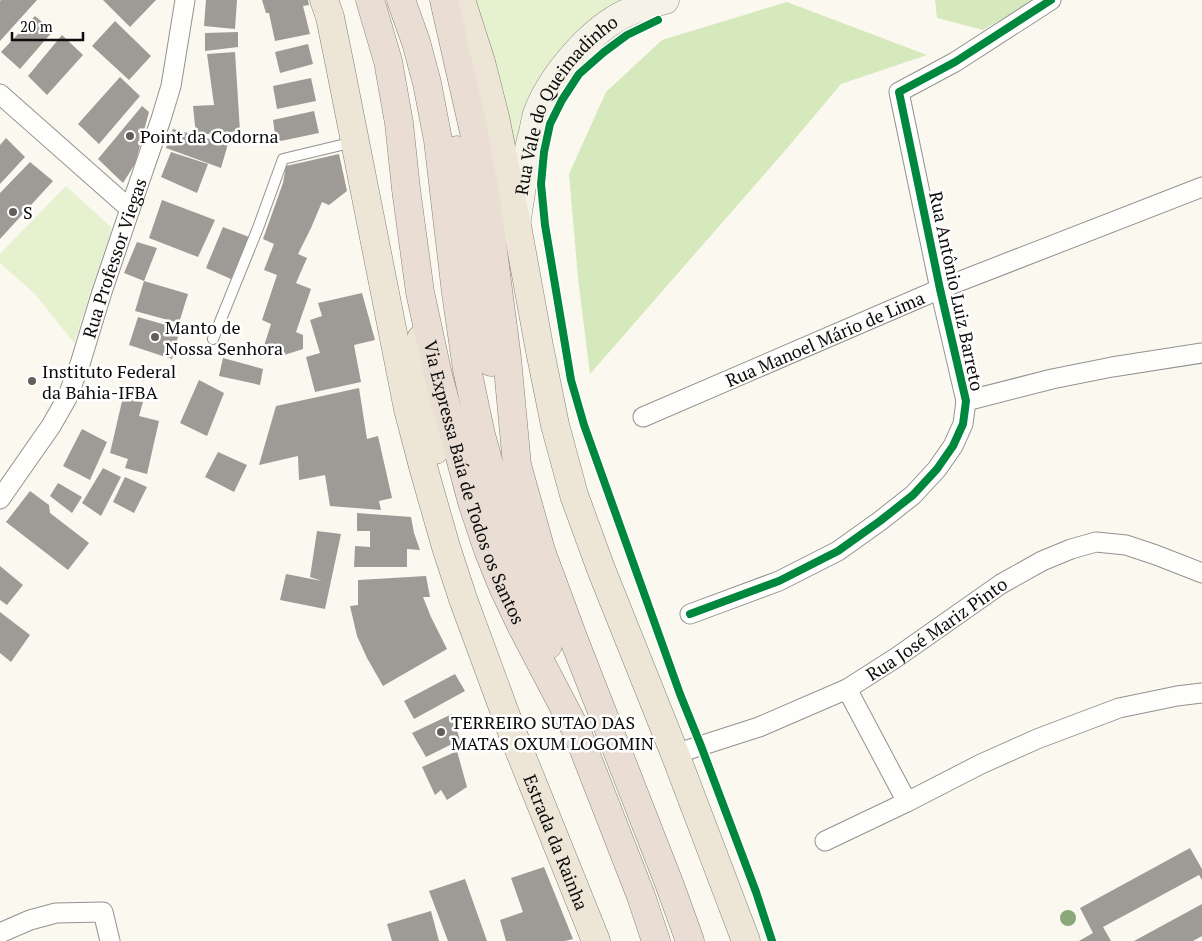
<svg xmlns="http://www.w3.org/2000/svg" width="1202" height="941" font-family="'PT Serif',serif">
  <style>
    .green { fill: #e5f1cf }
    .forest { fill: #d6e9bd }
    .building { fill: #9e9a96 }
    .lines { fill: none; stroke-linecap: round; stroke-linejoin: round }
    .lane-casing { stroke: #94928f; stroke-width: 12 }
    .street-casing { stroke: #94928f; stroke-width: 21 }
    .secondary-casing { stroke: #8a8985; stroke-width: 29 }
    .primary-casing { stroke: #81807c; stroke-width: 29 }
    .highway-casing { stroke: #81807c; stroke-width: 29 }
    .lane { stroke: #fefefd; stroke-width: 10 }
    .street { stroke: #fefefd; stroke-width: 19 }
    .secondary { stroke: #f5f3e8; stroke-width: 28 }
    .primary { stroke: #ede6d7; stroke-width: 28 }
    .highway { stroke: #eaded4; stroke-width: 28 }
    .cycleway-casing { stroke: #fff; stroke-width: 11 }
    .cycleway { stroke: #00873e; stroke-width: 8 }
    .tree { fill: #8aa87a }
    .poi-dot { fill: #605f5c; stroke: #fff; stroke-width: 2 }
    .labels { text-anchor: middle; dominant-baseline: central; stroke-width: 5; stroke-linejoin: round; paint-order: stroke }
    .street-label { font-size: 18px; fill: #0c0c0c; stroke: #fff }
    .poi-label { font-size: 18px; fill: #0c0c0c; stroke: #fff; text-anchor: start }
  </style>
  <rect width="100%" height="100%" fill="#fbf8f0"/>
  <path class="green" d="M475,0h159l-54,33 -67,125z
    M66,186l46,42 -38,115 -38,-48 -36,-32v-9z"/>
  <path class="forest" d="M935,0h99l-51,30 -46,-12z
    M787,2l140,53 -86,29 -52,62 -199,228 -12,-96 -9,-104 37,-82 56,-52z"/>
  <path class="building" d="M1,0h36l-37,41v-40z
    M103,0h53l-26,27z
    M206,0h31l-2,29 -31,-3z
    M262,0h46l1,5 -6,1 7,28 -35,7 -6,-28h-3z
    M35,16l18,15 -33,38 -19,-17z
    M115,21l36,35 -22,24 -37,-34z
    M238,32v15l-33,4v-18z
    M62,35l21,20 -36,40 -19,-19z
    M308,44l5,20 -33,9 -5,-21z
    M235,52l5,79 -44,4 -3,-29 21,-1 -7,-51z
    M120,77l20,19 -41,48 -21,-20z
    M311,78l5,23 -39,8 -4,-23z
    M142,106l7,6 -14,52 -12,19 -25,-24z
    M314,111l5,22 -43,9 -3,-22z
    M173,129l55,15 -7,24 -55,-20z
    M6,138l19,19 -25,27v-39z
    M171,152l37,12 -11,29 -36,-16z
    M339,154l8,37 -18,14 -7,-3 -11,26 -13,26 9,4 -11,25 15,6 -15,43 7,3v14l-25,8 -16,-5 9,-28 -9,-4 15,-45 -13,-5 10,-26 -11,-5 20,-56 3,-17z
    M30,162l23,19 -53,58v-46z
    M162,200l53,20 -17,37 -49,-19z
    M223,227l26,10 -18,42 -25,-11z
    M137,242l20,6 -13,33 -20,-8z
    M144,281l44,13 -9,29 -44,-12z
    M362,293l13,47 -21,5 7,37 -46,10 -9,-35 14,-4 -10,-33 12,-4 -4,-13z
    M138,317l42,12 -8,30 -43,-14z
    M223,358l40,11 -3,16 -41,-9z
    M199,380l25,13 -17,43 -27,-13z
    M359,388l8,51 11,-3 14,62 -13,3 2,9 -51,-4 -5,-31 -26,5 -1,-24 -39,9 17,-59z
    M123,397l20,5 -4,14 20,5 -12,53 -22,-6 3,-9 -18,-6z
    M82,429l25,13 -17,38 -27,-14z
    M218,452l29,13 -13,27 -29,-15z
    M103,468l18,9 -20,39 -19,-13z
    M125,477l22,10 -13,26 -21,-11z
    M58,483l24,14 -10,16 -22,-17z
    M30,491l19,14 1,8 39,30 -21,27 -62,-48z
    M357,513l54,4 3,16 6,17 -13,-1v18h-53l1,-21 15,1v-16h-13z
    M317,531l24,3 -16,75 -45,-9 6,-26 36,7 -12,-4z
    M0,566l23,19 -16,20 -7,-5z
    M426,576l4,21h-7l8,20 16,32 -64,37 -16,-28 -10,-22 -7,-30 8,-1v-25z
    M0,612l30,23 -19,27 -11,-9z
    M455,674l10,17 -51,28 -10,-18z
    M452,714l8,26 -34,17 -14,-24z
    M457,751l10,36 -20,13 -6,-10 -6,5 -13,-28z
    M1190,848l12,21v11l-3,-5 -96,52 8,14h-32l14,-8 -13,-25z
    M544,867l29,72 -8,2h-59l-6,-21 23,-8 -12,-34z
    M465,879l22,62h-39l-19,-50z
    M1202,904v32l-9,5h-59z
    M431,911l8,30h-47l-5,-17z"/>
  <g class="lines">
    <defs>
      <path id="lane" d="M213,339l45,-111 25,-69 71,-17"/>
      <g id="street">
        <path d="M0,94l130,115"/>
        <path d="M966,401l86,-22 60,-12 90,-14"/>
        <path id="s1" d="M643,417l297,-128 262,-102"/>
        <path id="s2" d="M0,499l51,-73 16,-28 13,-34 21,-69 29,-86 31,-90 10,-33 14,-86"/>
        <path d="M690,614l89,-33 59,-30 42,-30 33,-26 24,-26 16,-23 10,-22 3,-23 -26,-112 -41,-197 56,-30 96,-62"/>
        <path d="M847,689l60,113"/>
        <path id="s3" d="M675,754l84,-27 88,-38 50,-32 104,-73 41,-23 29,-12 25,-7 30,3 30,10 46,18"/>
        <path d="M825,841l82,-39 74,-38 56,-25 82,-31 58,-12 25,-3"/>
        <path d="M0,933l30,-13 26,-7 47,-1 7,29"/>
      </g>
      <g id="secondary">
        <path id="s4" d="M517,219c4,-28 8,-55 15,-83 2,-7 3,-15 5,-22 14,-38 55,-86 92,-102 12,-6 24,-9 36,-12"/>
      </g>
      <g id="primary">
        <path id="s5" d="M324,0l6,17 10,49 68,343 16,61 22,77 17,52 49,133 84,209"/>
        <path d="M461,0l20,62 14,55 21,103 23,126 16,79 19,70 27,74 74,185 71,187"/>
        <path d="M421,339l1,18 13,93"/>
      </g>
      <g id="highway">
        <path id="s6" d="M370,0l18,61 11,62 7,66 14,103 18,83 34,127 16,48 15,37 18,38 56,107 64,164 15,45"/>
        <path d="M401,0l15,42 11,41 11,57 18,153 11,76 14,66 22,79 45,131"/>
        <path d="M444,0l30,132 13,73 20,153 10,107 24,86 33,89 95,243 21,58"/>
        <path d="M457,150l12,76 15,105 7,31"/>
      </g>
    </defs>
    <use href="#lane" class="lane-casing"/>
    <use href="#street" class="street-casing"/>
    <use href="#secondary" class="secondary-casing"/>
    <use href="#primary" class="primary-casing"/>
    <use href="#highway" class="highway-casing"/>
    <use href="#lane" class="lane"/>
    <use href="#street" class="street"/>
    <use href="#secondary" class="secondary"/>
    <use href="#primary" class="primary"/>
    <use href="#highway" class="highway"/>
    <defs>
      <path id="cycleway" d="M658,20l-31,15 -23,17 -25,22 -17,26 -12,24 -6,28 -3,32 4,41 26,155 13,45 96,269 21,52 55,146 16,49
        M690,614l89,-33 59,-30 42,-30 33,-26 24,-26 16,-23 10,-22 3,-23 -26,-112 -41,-197 56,-30 96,-62"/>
    </defs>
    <use href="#cycleway" class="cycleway-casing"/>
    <use href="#cycleway" class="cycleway"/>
  </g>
  <circle class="tree" cx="1068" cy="918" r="8"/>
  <g class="poi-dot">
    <circle cx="130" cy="136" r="5"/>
    <circle cx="13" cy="212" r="5"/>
    <circle cx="155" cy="337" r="5"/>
    <circle cx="32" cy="381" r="5"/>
    <circle cx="441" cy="732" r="5"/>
  </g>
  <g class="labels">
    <g class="street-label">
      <text stroke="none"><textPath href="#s4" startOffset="128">Rua Vale do Queimadinho</textPath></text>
      <text stroke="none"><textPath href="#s2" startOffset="269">Rua Professor Viegas</textPath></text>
      <text transform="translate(957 291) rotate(78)">Rua Antônio Luiz Barreto</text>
      <text stroke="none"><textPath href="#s1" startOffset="198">Rua Manoel Mário de Lima</textPath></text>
      <text stroke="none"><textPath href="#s6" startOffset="495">Via Expressa Baía de Todos os Santos</textPath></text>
      <text stroke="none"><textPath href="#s3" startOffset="292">Rua José Mariz Pinto</textPath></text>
      <text stroke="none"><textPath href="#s5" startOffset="876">Estrada da Rainha</textPath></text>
    </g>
    <g class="poi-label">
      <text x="140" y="136">Point da Codorna</text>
      <text x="23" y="212">S</text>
      <text x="165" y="327">Manto de<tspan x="165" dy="21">Nossa Senhora</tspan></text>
      <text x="42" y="371">Instituto Federal<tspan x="42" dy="21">da Bahia-IFBA</tspan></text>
      <text x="451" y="722">TERREIRO SUTAO DAS<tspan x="451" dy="21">MATAS OXUM LOGOMIN</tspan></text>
    </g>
  </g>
  <path d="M12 32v8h71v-8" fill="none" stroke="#0c0c0c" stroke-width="2.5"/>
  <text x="20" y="32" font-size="15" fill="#0c0c0c" stroke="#ffffff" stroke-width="4" paint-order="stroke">20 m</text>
</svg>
